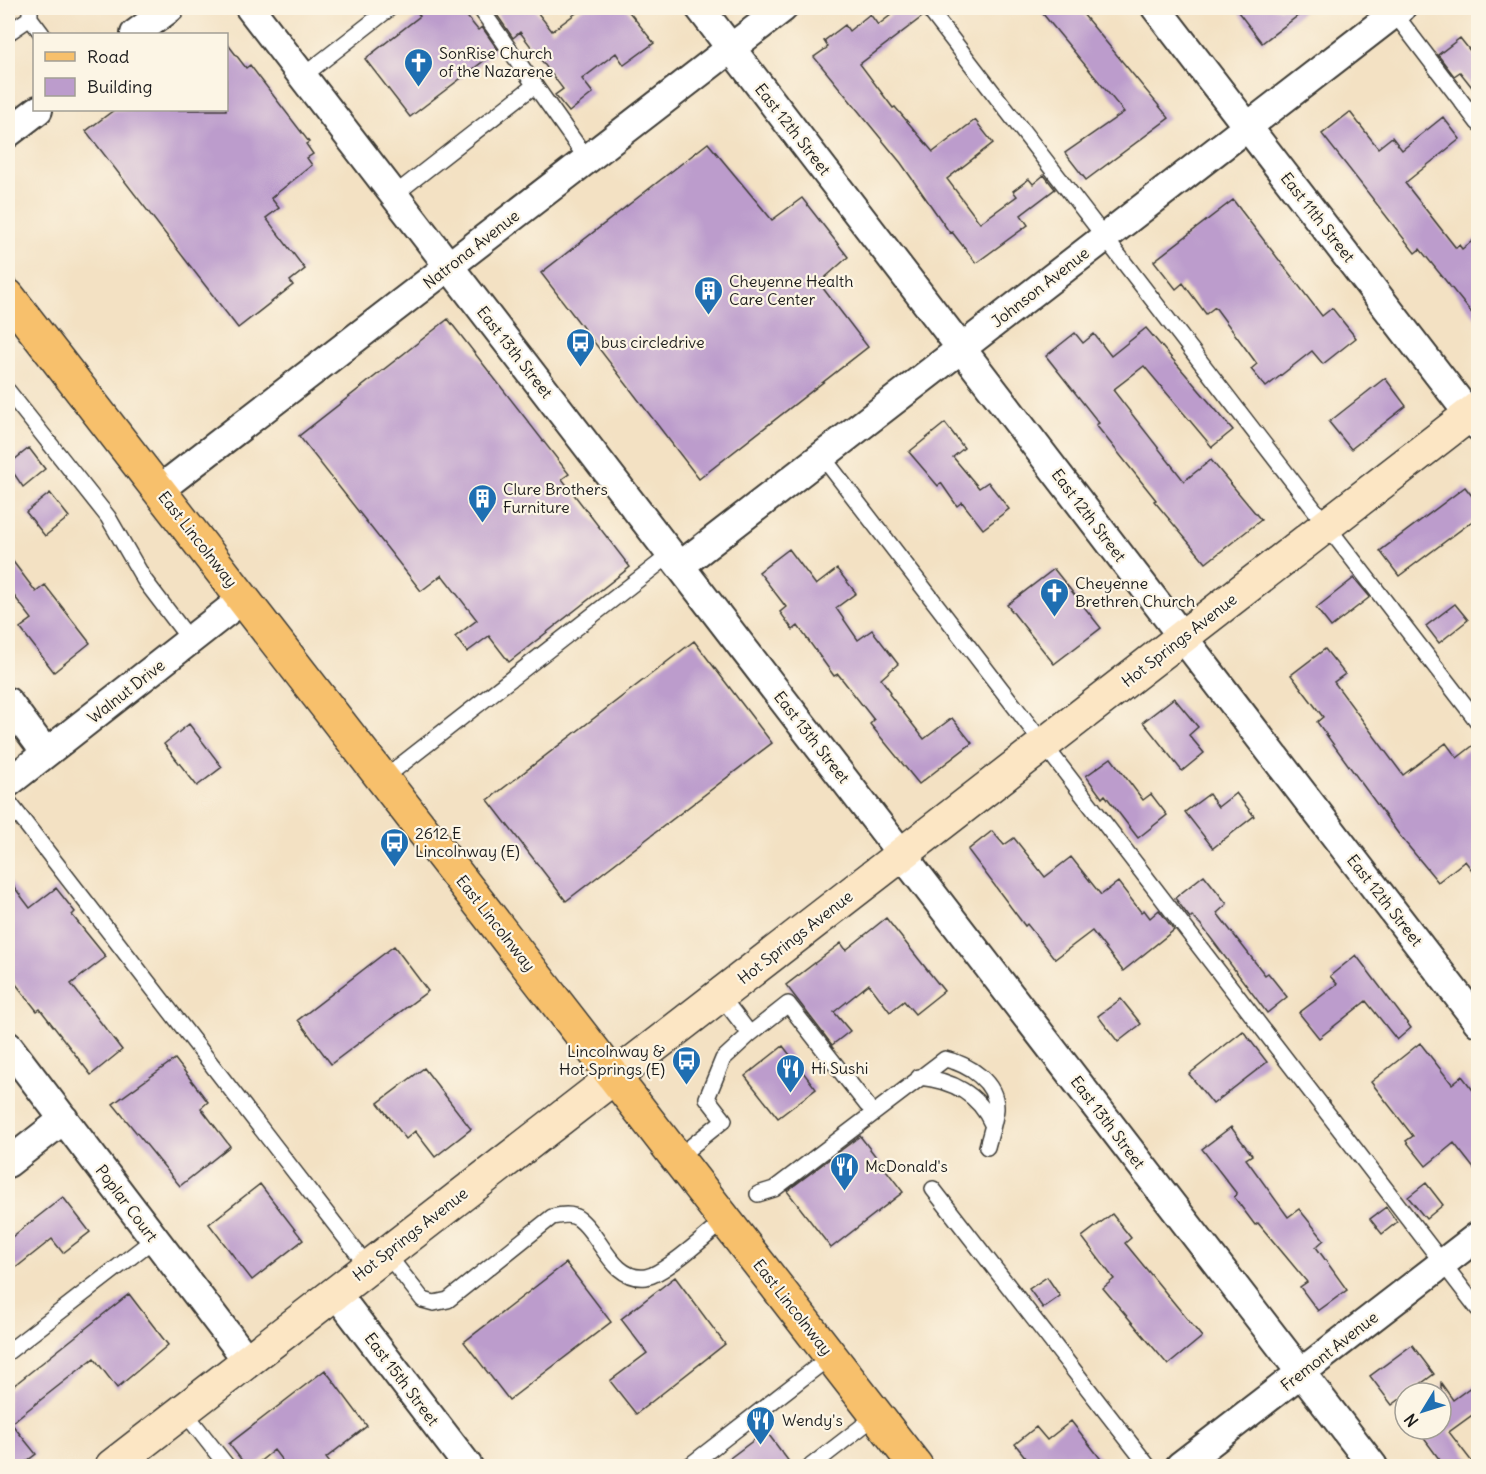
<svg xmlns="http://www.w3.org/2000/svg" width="1486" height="1474" font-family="Delius,sans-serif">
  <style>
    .building { fill: #bc9ccc }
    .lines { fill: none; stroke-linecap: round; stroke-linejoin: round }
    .lane-casing { stroke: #3c3a35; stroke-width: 18 }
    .street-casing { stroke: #3c3a35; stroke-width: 32 }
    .secondary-casing { stroke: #3c3a35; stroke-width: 36 }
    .primary-casing { stroke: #3c3a35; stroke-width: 36 }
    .lane { stroke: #fff; stroke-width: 15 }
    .street { stroke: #fff; stroke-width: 28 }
    .secondary { stroke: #fce6c4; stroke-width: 33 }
    .primary { stroke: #f7c06c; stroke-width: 33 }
    .labels { text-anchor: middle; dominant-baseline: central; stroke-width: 4.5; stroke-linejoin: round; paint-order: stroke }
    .poi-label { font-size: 16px; fill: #1c1c1c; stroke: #fcf5e5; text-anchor: start }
    .street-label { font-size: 16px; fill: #1c1c1c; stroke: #fcf5e5 }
  </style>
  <rect width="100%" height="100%" fill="#fcf5e5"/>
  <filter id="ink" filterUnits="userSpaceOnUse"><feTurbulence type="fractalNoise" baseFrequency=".0167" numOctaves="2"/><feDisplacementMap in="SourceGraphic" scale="12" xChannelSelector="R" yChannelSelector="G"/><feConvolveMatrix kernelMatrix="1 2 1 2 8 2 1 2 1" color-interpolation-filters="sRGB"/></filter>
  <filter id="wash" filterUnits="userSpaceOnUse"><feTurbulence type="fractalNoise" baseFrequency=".008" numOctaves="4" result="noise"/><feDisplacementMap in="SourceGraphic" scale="24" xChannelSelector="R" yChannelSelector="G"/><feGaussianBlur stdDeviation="1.35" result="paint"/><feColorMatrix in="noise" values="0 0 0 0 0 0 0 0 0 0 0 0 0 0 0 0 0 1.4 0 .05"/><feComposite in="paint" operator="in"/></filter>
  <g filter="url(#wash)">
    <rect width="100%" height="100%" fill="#f3e1c3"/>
    <g id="blocks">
      <path class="building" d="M414,8h46l18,22 4,-3 16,23 -88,67 -45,-58 55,-43z
        M507,8h27l18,23 31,-23h43l28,35 -30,22 -8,-12 -34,26 11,14 -24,19 -14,-17 8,-6 -43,-57 -7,6 -16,-23z
        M900,8h18l4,9 -62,47 33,44 2,-1 38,45 42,-32 18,23 -46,36 33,44 37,-27 -4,-5 16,-12 4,5 11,-9 11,14 -34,26 7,10 -52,38 -24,-31 -2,1 -49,-70 -87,-106 14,-10 -4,-6 21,-16 4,6 21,-17 8,11z
        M1038,8h40l91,110 -83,62 -21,-27 59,-41z
        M1235,8h73l-46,35z
        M1460,38l19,24v34l-19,-24 -6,4 -16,-21z
        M226,42l20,26 4,-3 59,77 -3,2 7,10 -6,4 5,7 -41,33 8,10 -13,10 39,51 -15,12 3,4 -55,43 -152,-197 28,-21h112z
        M1350,112l28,36 14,-11 10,13 41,-33 17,22 -55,44 51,65 3,-3 3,4 17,-13v86l-59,-73 -5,4 -93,-119z
        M708,143l64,77 30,-22 46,59 -29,26 49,64 -169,132 -158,-206z
        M1233,200l89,116 10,-8 24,30 -33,26 -11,-13 -46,36 -15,-18 6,-5 -42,-57 -9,7 -23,-31 -7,6 -22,-28z
        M448,319l121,155 -7,5 68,88 -121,95 -20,-26 -22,16 -12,-15 22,-17 -35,-45 -21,16 -122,-155z
        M1146,328l87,102 -21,17 -68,-81 -31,24 71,91 27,-21 50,60 -55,43 -52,-62 2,-1 -60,-75 3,-2 -53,-67 29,-23 8,10 11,-9 17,22z
        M1385,378l21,28 -55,43 -22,-27z
        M945,423l19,25 -11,9 26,31 9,-6 21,27 -26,20 -21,-27 -5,4 -16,-23 -3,3 -29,-34z
        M29,448l16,21 -22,18 -15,-22z
        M1465,487l14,18v11l-80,60 -19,-25z
        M50,493l19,24 -24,19 -19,-24z
        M789,549l27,36 21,-16 19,24 -20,15 22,32 14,-10 26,34 -17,15 10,13 -2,2 35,45 28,-21 20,25 -53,41 -49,-60 4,-4 -36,-46 -4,2 -36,-50 -5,4 -13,-18 6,-5 -27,-35z
        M8,555l28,37 9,-7 45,58 -36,29 -34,-44 12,-9 -24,-31z
        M1054,569l47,59 -47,36 -47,-59z
        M1354,578l16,19 -39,30 -15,-19z
        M1455,604l13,16 -29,23 -13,-17z
        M694,641l78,102 -206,158 -78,-101z
        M1325,649l20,25 -11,8 69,93 43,-32 11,15 22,-17v138l-14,-18 -27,21 -38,-46 -83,-114 6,-5 -32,-42z
        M1174,698l24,29 -9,8 15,18 -22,18 -39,-49z
        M189,724l33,43 -25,19 -33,-42z
        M1111,758l32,42 8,-6 16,21 -29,23 -33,-43 -3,3 -16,-22z
        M1236,793l18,23 -41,32 -28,-36 24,-18 9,13z
        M992,831l12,14 10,-7 31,39 26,-20 30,38 17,-13 23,30 3,-2 6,8 9,-8 15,20 -51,41 -31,-40 -37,28 -28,-35 -2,2 -57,-76z
        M1204,875l23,29 -10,9 48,62 3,-2 19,24 -20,16 -66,-88 -9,-9 -2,2 -15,-20z
        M8,879l22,29 26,-20 19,24 -3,3 34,42 -35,27 51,66 -31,25 -51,-66 -3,2 -29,-37z
        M886,918l58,73 -29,23 -11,-13 -14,11 -21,-28 -35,28 16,19 -18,14 -46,-60 55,-42 5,7z
        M394,946l34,45 -97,73 -33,-44z
        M1356,955l55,73 -14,12 -31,-39 -47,37 -20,-25 38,-29 -7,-8z
        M1121,999l20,25 -23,18 -20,-26z
        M1243,1031l24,31 -54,42 -24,-30z
        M1420,1043l32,41 10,-8 17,22v77l-25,-32 -28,23 -20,-25 7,-5 -42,-54z
        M783,1046l33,43 -38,29 -33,-42z
        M175,1059l33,43 -7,6 29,38 -50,40 -67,-82z
        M424,1068l47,61 -36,28 -20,-26 -9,8 -28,-36z
        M1231,1127l21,28 -6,4 42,58 11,-8 25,31 -8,7 31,43 -29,21 -18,-24 7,-5 -49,-59 -3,2 -21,-28 3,-3 -35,-45z
        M860,1136l43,56 -72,56 -44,-57z
        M1426,1183l17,22 -17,14 -18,-22z
        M260,1184l43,56 -51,40 -43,-56z
        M63,1197l27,35 -27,21 -11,-14 -44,35v-34z
        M1386,1207l11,15 -15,12 -12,-15z
        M1112,1214l19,24 -6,5 77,94 -34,28 -65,-77 11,-9 -32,-42z
        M566,1263l45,59 -102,78 -45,-58z
        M675,1277l50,67 -89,70 -26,-33 37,-28 -26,-34z
        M1047,1277l13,19 -17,12 -14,-19z
        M129,1294l39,51 -51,43 -23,-30 -83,65 25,31 -17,13h-11v-77z
        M1412,1345l22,29 -42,31 -22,-29z
        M325,1370l42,56 -41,32 7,9h-46l-13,-17 -21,17h-6l-18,-23z
        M1479,1381v29l-30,22 27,35h-31l-28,-38h24v-46l12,17z
        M1071,1421l36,46h-74l-18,-23 21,-17 11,13z
        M766,1431l27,36h-75z"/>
    </g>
  </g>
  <g filter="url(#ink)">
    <use href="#blocks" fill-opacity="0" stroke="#3c3a35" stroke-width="1.5"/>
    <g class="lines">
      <defs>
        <path id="lane" d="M30,8v10l12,16
          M480,8l107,151
          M928,8l550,714
          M1391,9l87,114
          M8,33l22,-15
          M303,76l87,-68
          M394,195l141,-110
          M8,391l100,126 37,64 45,59
          M822,456l656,853
          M384,778l287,-224
          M8,801l360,466
          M720,995l30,39 38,-30 79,101
          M919,1077c32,3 60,17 73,47
          M677,1158l47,-38 -17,-22 16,-39 27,-25
          M933,1189l215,277
          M758,1194l16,-5 171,-130c23,5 52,23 51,50 -1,12 -6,26 -9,38
          M386,1253l37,47 11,3 14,-3 104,-83c9,-2 20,-4 27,2 22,16 33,63 67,58 19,-3 63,-44 79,-57
          M8,1352l146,-113
          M183,1410l44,56
          M689,1466l142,-110
          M811,1466l66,-51"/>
        <path id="street" d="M250,8l1123,1458
          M700,8l778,1014
          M1156,8l322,418
          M135,34l35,-26
          M8,133l30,-23
          M159,490l624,-482
          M680,566l721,-558
          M8,702l38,51
          M8,783l236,-185
          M8,1046l239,314
          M8,1163l56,-44
          M335,1292l133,174
          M1180,1466l298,-230"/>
        <path id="secondary" d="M112,1466l1366,-1058"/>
        <path id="primary" d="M8,296l908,1170"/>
      </defs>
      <use href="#lane" class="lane-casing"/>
      <use href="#street" class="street-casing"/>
      <use href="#secondary" class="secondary-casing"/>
      <use href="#primary" class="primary-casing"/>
      <use href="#lane" class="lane"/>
      <use href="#street" class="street"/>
      <use href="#secondary" class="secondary"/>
      <use href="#primary" class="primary"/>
    </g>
  </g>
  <defs>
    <symbol id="church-pin" viewBox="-11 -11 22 30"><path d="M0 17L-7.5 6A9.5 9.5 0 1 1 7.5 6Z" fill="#1f6fb2" stroke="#fcf5e5"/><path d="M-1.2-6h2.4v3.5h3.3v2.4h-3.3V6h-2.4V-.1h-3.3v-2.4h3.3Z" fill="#fff"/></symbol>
    <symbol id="building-pin" viewBox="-11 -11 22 30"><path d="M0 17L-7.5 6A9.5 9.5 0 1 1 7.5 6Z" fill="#1f6fb2" stroke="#fcf5e5"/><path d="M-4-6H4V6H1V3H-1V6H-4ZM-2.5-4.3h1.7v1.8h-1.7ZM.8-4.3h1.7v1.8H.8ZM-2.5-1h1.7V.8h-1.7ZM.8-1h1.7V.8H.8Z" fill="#fff"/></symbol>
    <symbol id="bus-pin" viewBox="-11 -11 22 30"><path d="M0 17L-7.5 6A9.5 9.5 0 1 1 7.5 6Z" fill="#1f6fb2" stroke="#fcf5e5"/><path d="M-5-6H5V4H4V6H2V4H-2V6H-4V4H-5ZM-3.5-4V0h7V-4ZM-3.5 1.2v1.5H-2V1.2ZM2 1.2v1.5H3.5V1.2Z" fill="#fff"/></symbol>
    <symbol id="restaurant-pin" viewBox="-11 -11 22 30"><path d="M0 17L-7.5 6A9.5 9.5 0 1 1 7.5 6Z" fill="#1f6fb2" stroke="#fcf5e5"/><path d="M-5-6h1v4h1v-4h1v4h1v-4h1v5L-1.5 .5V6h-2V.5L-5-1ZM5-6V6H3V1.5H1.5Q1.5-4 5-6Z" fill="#fff"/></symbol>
  </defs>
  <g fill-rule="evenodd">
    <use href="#church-pin" x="402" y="46" width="33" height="45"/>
    <use href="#building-pin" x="692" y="274" width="33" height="45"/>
    <use href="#bus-pin" x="564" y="326" width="33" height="45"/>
    <use href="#building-pin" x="466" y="482" width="33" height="45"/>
    <use href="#church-pin" x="1038" y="576" width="33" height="45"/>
    <use href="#bus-pin" x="378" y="826" width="33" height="45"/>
    <use href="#bus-pin" x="670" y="1044" width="33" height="45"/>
    <use href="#restaurant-pin" x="774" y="1052" width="33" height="45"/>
    <use href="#restaurant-pin" x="828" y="1150" width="33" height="45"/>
    <use href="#restaurant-pin" x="744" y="1404" width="33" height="45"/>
  </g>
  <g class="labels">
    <g class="poi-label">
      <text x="439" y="53">SonRise Church<tspan x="439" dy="18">of the Nazarene</tspan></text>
      <text x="729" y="281">Cheyenne Health<tspan x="729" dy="18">Care Center</tspan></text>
      <text x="601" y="342">bus circledrive</text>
      <text x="503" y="489">Clure Brothers<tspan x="503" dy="18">Furniture</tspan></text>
      <text x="1075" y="583">Cheyenne<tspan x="1075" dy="18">Brethren Church</tspan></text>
      <text x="415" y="833">2612 E<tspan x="415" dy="18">Lincolnway (E)</tspan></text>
      <text x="665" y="1051" text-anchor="end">Lincolnway &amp;<tspan x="665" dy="18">Hot Springs (E)</tspan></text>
      <text x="811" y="1068">Hi Sushi</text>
      <text x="865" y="1166">McDonald's</text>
      <text x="782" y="1420">Wendy's</text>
    </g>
    <g class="street-label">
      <text transform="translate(793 129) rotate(52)">East 12th Street</text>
      <text transform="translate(1318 217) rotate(52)">East 11th Street</text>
      <text transform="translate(471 249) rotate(-38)">Natrona Avenue</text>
      <text transform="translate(1040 287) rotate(-38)">Johnson Avenue</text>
      <text transform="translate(515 352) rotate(52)">East 13th Street</text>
      <text transform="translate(1089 515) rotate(53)">East 12th Street</text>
      <text transform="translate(198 539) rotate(52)">East Lincolnway</text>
      <text transform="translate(1179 640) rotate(-38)">Hot Springs Avenue</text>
      <text transform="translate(126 691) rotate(-38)">Walnut Drive</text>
      <text transform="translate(812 737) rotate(52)">East 13th Street</text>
      <text transform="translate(1385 900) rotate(52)">East 12th Street</text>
      <text transform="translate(496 923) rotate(52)">East Lincolnway</text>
      <text transform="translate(795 937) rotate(-38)">Hot Springs Avenue</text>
      <text transform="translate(1108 1122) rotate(53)">East 13th Street</text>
      <text transform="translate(127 1203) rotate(53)">Poplar Court</text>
      <text transform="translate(410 1234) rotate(-38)">Hot Springs Avenue</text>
      <text transform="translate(793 1307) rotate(52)">East Lincolnway</text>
      <text transform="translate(1329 1351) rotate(-38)">Fremont Avenue</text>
      <text transform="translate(402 1379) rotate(53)">East 15th Street</text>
    </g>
  </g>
  <rect width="1486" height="1474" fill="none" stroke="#fcf5e5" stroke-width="30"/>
  <rect x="33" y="33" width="195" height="78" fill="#fcf5e5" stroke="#a29e95" stroke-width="1.5"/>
  <rect x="45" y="52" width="30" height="9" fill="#f7c06c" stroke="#a29e95" stroke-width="1.5"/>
  <text x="87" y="63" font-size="18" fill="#1c1c1c">Road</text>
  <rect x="45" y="78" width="30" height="18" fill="#bc9ccc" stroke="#a29e95" stroke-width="1.5"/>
  <text x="87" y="93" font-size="18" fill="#1c1c1c">Building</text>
  <g transform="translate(1423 1411) rotate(232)"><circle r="28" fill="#fcf5e5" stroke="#a29e95" stroke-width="1.5"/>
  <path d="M0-4.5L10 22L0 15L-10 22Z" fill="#1f6fb2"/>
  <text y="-9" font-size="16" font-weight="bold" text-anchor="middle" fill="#1c1c1c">N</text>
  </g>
</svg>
